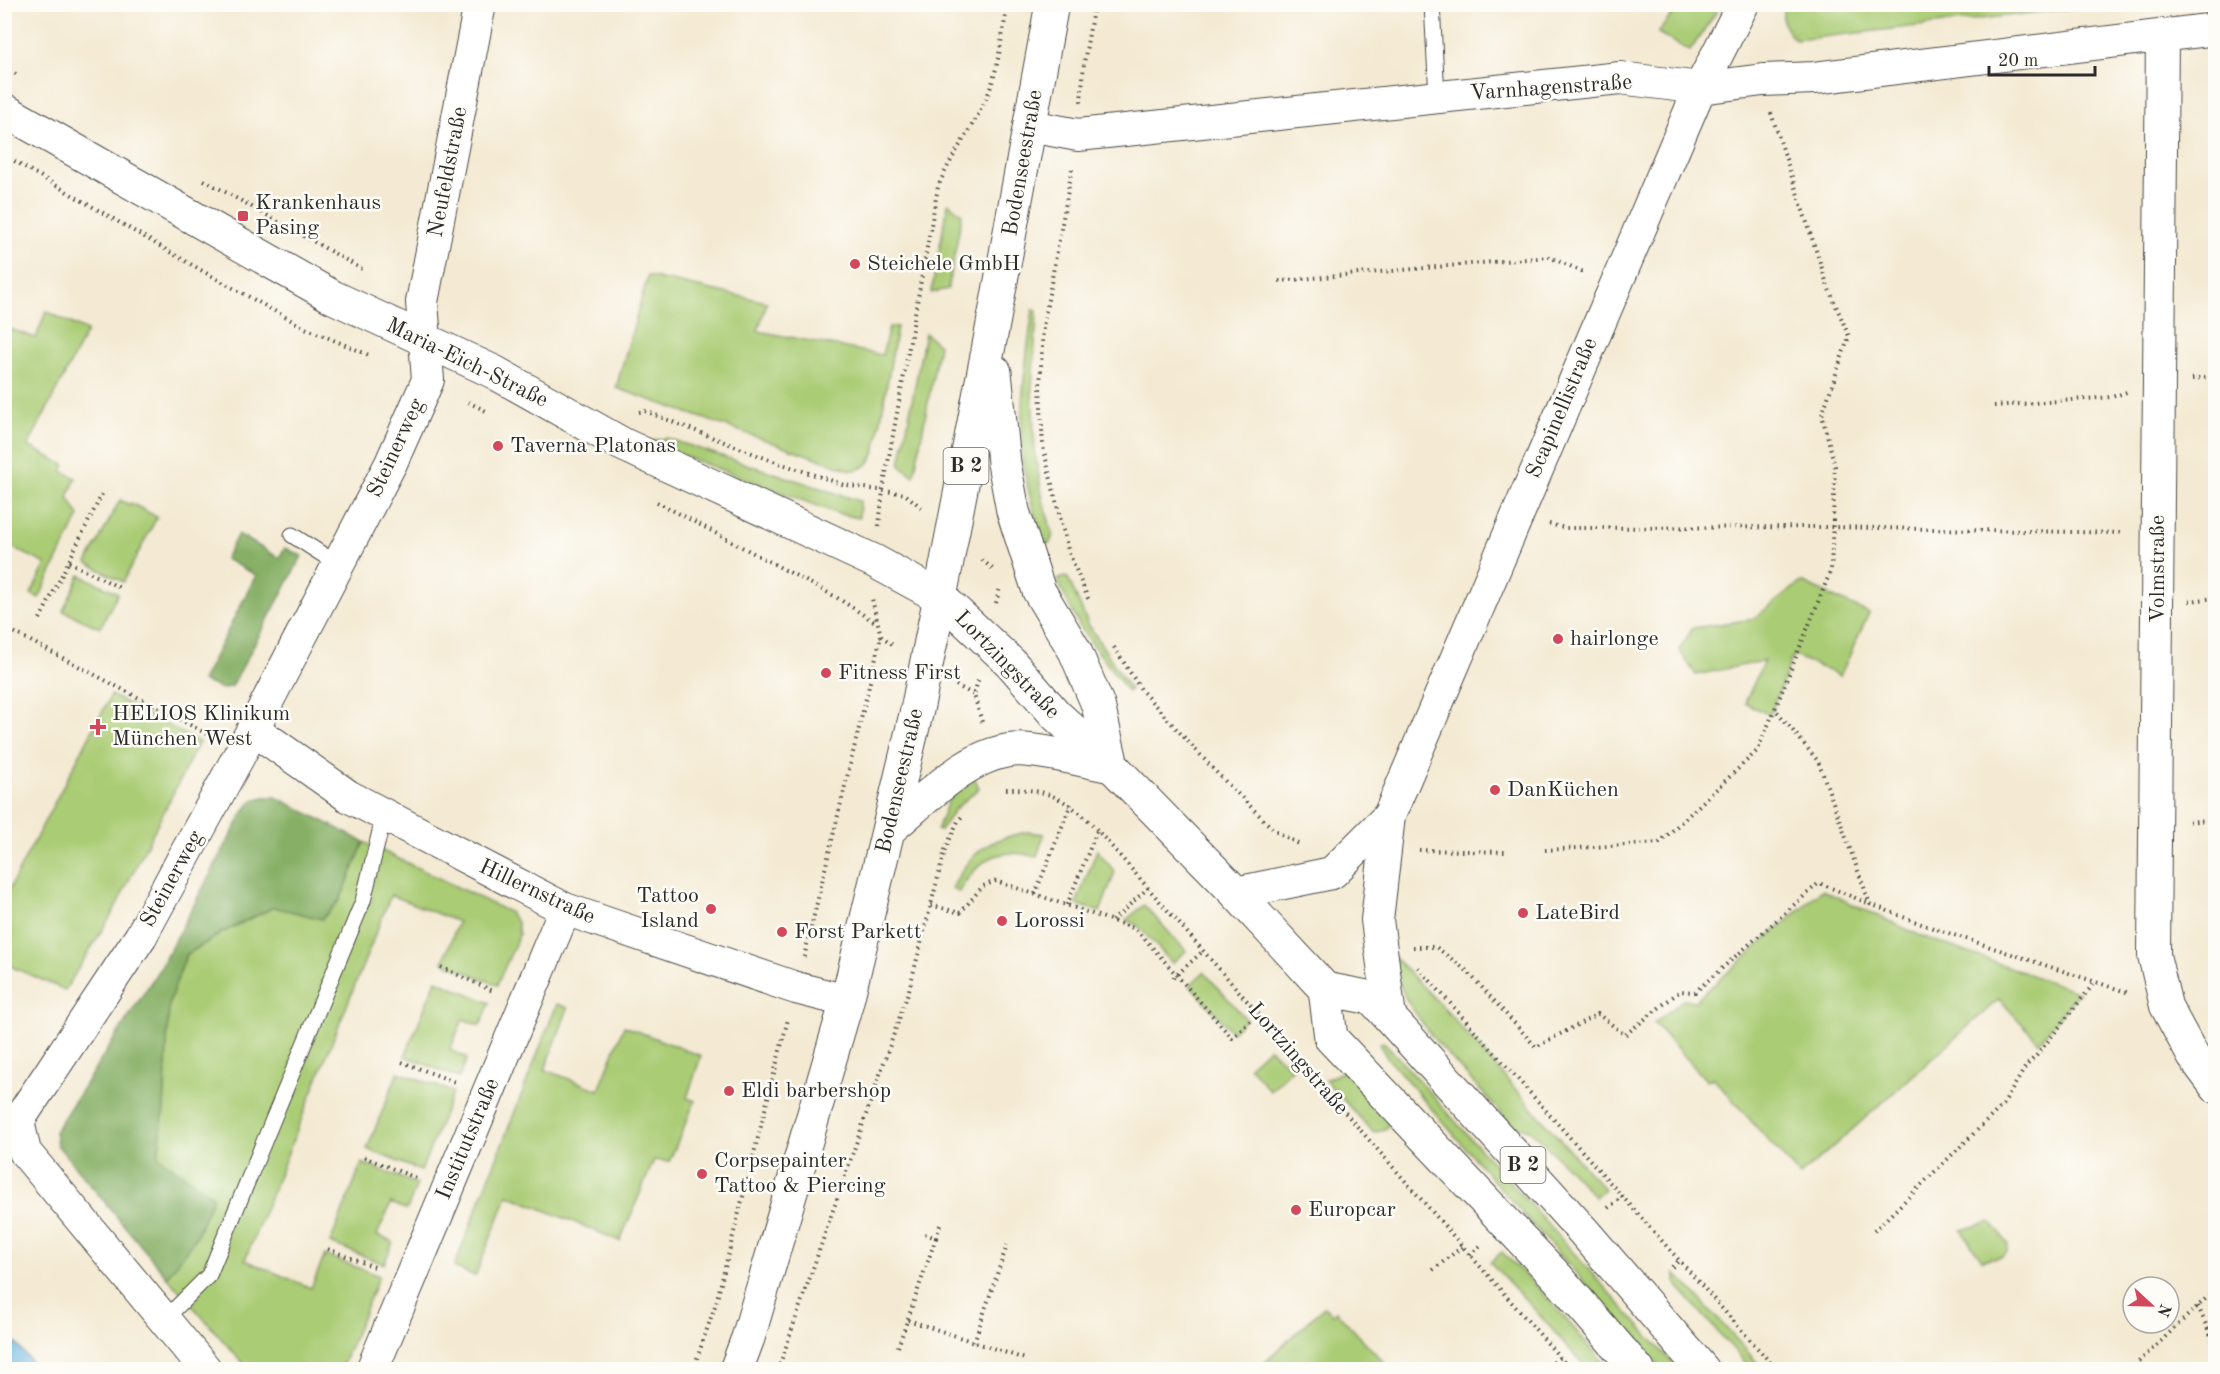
<svg xmlns="http://www.w3.org/2000/svg" width="2220" height="1374" font-family="'Old Standard TT',serif">
  <style>
    .green { fill: #aacc75; stroke: #6a7c50; stroke-width: 1.5 }
    .forest { fill: #87b066; stroke: #596e48; stroke-width: 1.5 }
    .water { fill: #67b6e1; stroke: #497086; stroke-width: 1.5 }
    .lines { fill: none; stroke-linecap: round; stroke-linejoin: round }
    .service-casing { stroke: #494844; stroke-width: 17 }
    .minor-casing { stroke: #494844; stroke-width: 34 }
    .tertiary-casing { stroke: #494844; stroke-width: 35 }
    .secondary-casing { stroke: #494844; stroke-width: 35 }
    .primary-casing { stroke: #494844; stroke-width: 35 }
    .path { stroke: #494844; stroke-width: 4; stroke-dasharray: 1.5 4.5; stroke-linecap: butt }
    .service { stroke: #fff; stroke-width: 15 }
    .minor { stroke: #fff; stroke-width: 32 }
    .tertiary { stroke: #fff; stroke-width: 33 }
    .secondary { stroke: #fff; stroke-width: 33 }
    .primary { stroke: #fff; stroke-width: 33 }
    .poi-dot { fill: #d1495b; stroke: #fdfcf7; stroke-width: 2 }
    .labels { text-anchor: middle; dominant-baseline: central; stroke-width: 5; stroke-linejoin: round; paint-order: stroke }
    .shield { fill: #fdfcf7; stroke: #6a6a68; stroke-width: 1.5 }
    .shield-label { font-size: 21px; font-weight: bold; fill: #2b2b2b }
    .street-label { font-size: 22px; fill: #2b2b2b; stroke: #fdfcf7 }
    .poi-label { font-size: 22px; fill: #2b2b2b; stroke: #fdfcf7; text-anchor: start }
  </style>
  <rect width="100%" height="100%" fill="#fdfcf7"/>
  <filter id="ink" filterUnits="userSpaceOnUse"><feTurbulence type="fractalNoise" baseFrequency=".0167" numOctaves="2"/><feDisplacementMap in="SourceGraphic" scale="12" xChannelSelector="R" yChannelSelector="G"/><feConvolveMatrix kernelMatrix="1 2 1 2 8 2 1 2 1" color-interpolation-filters="sRGB"/></filter>
  <filter id="wash" filterUnits="userSpaceOnUse"><feTurbulence type="fractalNoise" baseFrequency=".008" numOctaves="4" result="noise"/><feDisplacementMap in="SourceGraphic" scale="24" xChannelSelector="R" yChannelSelector="G"/><feGaussianBlur stdDeviation="1.35" result="paint"/><feColorMatrix in="noise" values="0 0 0 0 0 0 0 0 0 0 0 0 0 0 0 0 0 1.4 0 .05"/><feComposite in="paint" operator="in"/></filter>
  <g filter="url(#wash)">
    <rect width="100%" height="100%" fill="#f4ead3"/>
    <path class="green" d="M1785,4l316,1 -305,35c-12,-9 -16,-21 -11,-36z
      M1679,5h42l-31,46 -32,-18z
      M948,203l14,11 -14,75 -17,4z
      M648,276l119,26 -9,29 124,24 7,-28h8l-21,121c-4,13 -10,22 -25,22l-235,-82z
      M1033,310l4,1 -5,78 3,64 8,47 10,35 -3,8 -7,2c-8,-31 -19,-64 -21,-96 -2,-46 4,-93 11,-139z
      M46,311l41,20 -59,115 37,19 -3,6 14,7 -8,19 11,19 -40,82 -8,-4 15,-30 -38,-19 -3,7 -1,-225 32,11z
      M925,333l14,12 -25,131 -14,-11z
      M666,438l194,63 -1,17 -23,-5 -189,-71z
      M120,500l10,5 1,-2 26,14 -34,65 -36,-19z
      M80,575l38,18 -18,35 -37,-17z
      M1064,577l4,1 20,46 42,65 -2,3 -48,-65 -23,-47z
      M1801,582l68,31 -29,63 -47,-21 -23,60 -25,-12 19,-42 -68,14 -17,-25 14,-22 60,-9z
      M111,695l88,47 -88,174 -46,74 -60,-26v-67z
      M974,777l5,11 -24,21 -15,22 -3,-1 12,-31z
      M1028,832l16,2 -7,23c-39,-11 -59,2 -78,35l-7,-3c17,-37 36,-50 76,-57z
      M364,842l145,70 8,10 2,13 -22,50 -54,-23 15,-40 -67,-27 -146,365 66,28 14,-33 54,21 -38,93h-93l-81,-92 29,-40 -38,-81 6,-48 5,-105 17,-48 39,-24 49,-24 48,12 18,-19z
      M1097,850l18,22 -15,40 -24,-8z
      M1822,890l99,46 158,56 -40,50 -40,-43 -199,177 -87,-98 -6,3 -53,-58 29,-23 12,1z
      M1144,905l42,46 -14,12 -34,-37 -12,-6z
      M1392,955l49,50 163,184 -9,8 -58,-61 -8,-6 -17,-5 -79,-87 -26,-37 -10,-23z
      M1204,972l42,47 -14,13 -42,-47z
      M436,980l54,23 -10,23 -17,-7 -13,31 17,8 -8,20 -54,-22z
      M557,1004l11,4 -23,62 54,20 25,-64 77,30 -14,42 8,3 -26,61 -15,-2 -34,81 -112,-46 -33,81 -21,-9z
      M1382,1042l3,1 293,326h-16l-162,-181 -114,-132 -7,-12z
      M1269,1048l23,21 -22,22 -21,-25z
      M1344,1071l48,45 -5,12 -13,5 -49,-53z
      M398,1072l55,20 -32,79 -54,-22z
      M362,1163l55,21 -10,26 -16,-7 -14,32 16,7 -9,22 -54,-21z
      M1991,1222l17,22 -1,8 -5,4 -20,4 -21,-30z
      M1502,1252l44,44 63,73h-22l-53,-60 -44,-47z
      M1675,1274l13,12 75,83h-12l-74,-83z
      M1324,1307l8,7 4,-3 54,58h-132z"/>
    <path class="forest" d="M238,534l41,24 6,-10 17,8 -70,130 -10,3 -20,-8 54,-106 -31,-16z
      M263,797h13l88,45 -24,58 -18,19 -48,-12 -49,24 -39,24 -17,48 -5,105 -6,48 55,41 -17,40 -29,40 -110,-132 -2,-14 105,-163 83,-155 9,-12z"/>
    <path class="water" d="M5,1330l32,39h-32z"/>
  </g>
  <g filter="url(#ink)">
    <g class="lines">
      <defs>
        <path id="service" d="M1432,4l5,93
          M292,535l47,30
          M164,1320l45,-45 154,-374 21,-86"/>
        <path id="minor" d="M2162,35l-8,920 12,51 27,50 23,31
          M1030,126l48,9 542,-57 80,10 63,-8 51,-2 402,-49
          M253,729l95,67 217,113 231,79 51,13
          M1236,893l96,-20 57,-57
          M1390,1017l-13,-97 12,-104 311,-728 43,-84
          M206,1370l-181,-218 -7,-31 123,-185 100,-184 150,-289 37,-83 -6,-78 58,-298
          M372,1370l193,-461"/>
        <path id="tertiary" d="M4,110l329,187 161,75 128,72 252,117 66,36"/>
        <path id="secondary" d="M888,830c37,-30 86,-84 137,-80 29,2 59,11 87,16
          M736,1370l12,-32 99,-337 70,-291 23,-113"/>
        <path id="primary" d="M1052,4l-61,331 -51,262 71,66 45,52 56,51 124,127 89,96 6,49 227,240 80,92
          M995,372l9,91 9,48 26,80 36,60 23,54 14,61
          M1325,989l47,9 212,234 119,138"/>
      </defs>
      <use href="#service" class="service-casing"/>
      <use href="#minor" class="minor-casing"/>
      <use href="#tertiary" class="tertiary-casing"/>
      <use href="#secondary" class="secondary-casing"/>
      <use href="#primary" class="primary-casing"/>
      <path class="path" d="M4,68l16,8
        M1081,102l3,-39 10,-59
        M1771,113l57,174 21,49 -27,79 13,52 -4,103 -56,139 43,52 52,143 54,21 205,68
        M4,155l195,114 106,59 64,27
        M1072,169l-29,158 -3,60 3,60 25,103 21,51
        M204,180l158,89
        M1279,281l270,-24 37,16
        M2192,379l24,-3
        M468,402l20,10
        M1994,406l118,-9 15,-5
        M639,412l6,-1 125,49 75,25 60,9 17,14
        M657,502l179,95 40,26
        M1549,524l16,4 266,-1 292,6
        M879,526l4,-36 55,-303c13,-32 33,-56 47,-86 13,-26 17,-68 23,-97
        M982,560l13,11
        M69,562l51,26
        M2189,601l27,-3
        M996,603l4,-16
        M40,619l63,-127
        M4,627l207,109
        M881,636l14,10
        M1114,647l28,44 73,80 58,58 25,15
        M978,680l-4,15 8,27
        M956,685l18,10
        M1006,789c39,0 56,7 85,34l480,547
        M2189,822l27,-3
        M1419,850l89,2
        M1545,850l114,-7 98,-92 18,-42
        M1035,894l36,-90
        M931,905l29,8 23,-27 13,-5 18,6 119,41 11,10 88,100 26,-24
        M1067,905l30,-74
        M1112,921l36,-33
        M1413,947h23l31,24 69,76 62,-33 27,21 55,-44 15,1 124,-109 51,21
        M804,957l77,-321 -9,-37
        M441,967l54,25
        M1418,967l359,403
        M1173,978l30,-27
        M402,1062l53,20
        M364,1157l52,21
        M1608,1208l15,-12
        M1874,1231l129,-126 23,-39 11,-11 58,-73
        M936,1238l5,-16
        M328,1249l49,19
        M1470,1255l11,-10
        M1672,1267l8,-7
        M1433,1270l30,-24
        M2198,1306l18,42
        M908,1320l117,39
        M974,1342l33,-97
        M898,1347l38,-109 -11,-4
        M693,1370l23,-67 72,-284
        M778,1370l131,-380 36,-140 13,-29 6,-7
        M1544,1370l16,-13
        M2130,1370l86,-81"/>
      <use href="#service" class="service"/>
      <use href="#minor" class="minor"/>
      <use href="#tertiary" class="tertiary"/>
      <use href="#secondary" class="secondary"/>
      <use href="#primary" class="primary"/>
    </g>
  </g>
  <g class="poi-dot">
    <rect x="237" y="210" width="12" height="12" rx="3"/>
    <circle cx="855" cy="264" r="6"/>
    <circle cx="498" cy="446" r="6"/>
    <circle cx="1558" cy="639" r="6"/>
    <circle cx="826" cy="673" r="6"/>
    <path d="M95 718h6v6h6v6h-6v6h-6v-6h-6v-6h6z"/>
    <circle cx="1495" cy="790" r="6"/>
    <circle cx="711" cy="909" r="6"/>
    <circle cx="1523" cy="913" r="6"/>
    <circle cx="1002" cy="921" r="6"/>
    <circle cx="782" cy="932" r="6"/>
    <circle cx="729" cy="1091" r="6"/>
    <circle cx="702" cy="1174" r="6"/>
    <circle cx="1296" cy="1210" r="6"/>
  </g>
  <g class="labels">
    <g class="shield">
      <rect x="943.5" y="448" width="45" height="36" rx="4.5"/>
      <rect x="1500.5" y="1147" width="45" height="36" rx="4.5"/>
    </g>
    <g class="shield-label">
      <text x="966" y="466">B 2</text>
      <text x="1523" y="1165">B 2</text>
    </g>
    <g class="street-label">
      <text transform="translate(1551 88) rotate(-4)">Varnhagenstraße</text>
      <text transform="translate(1023 163) rotate(-80)">Bodenseestraße</text>
      <text transform="translate(448 172) rotate(-79)">Neufeldstraße</text>
      <text transform="translate(467 363) rotate(26)">Maria-Eich-Straße</text>
      <text transform="translate(1562 408) rotate(-67)">Scapinellistraße</text>
      <text transform="translate(396 448) rotate(-65)">Steinerweg</text>
      <text transform="translate(2158 569) rotate(-90)">Volmstraße</text>
      <text transform="translate(1007 665) rotate(46)">Lortzingstraße</text>
      <text transform="translate(900 781) rotate(-77)">Bodenseestraße</text>
      <text transform="translate(172 879) rotate(-61)">Steinerweg</text>
      <text transform="translate(537 892) rotate(25)">Hillernstraße</text>
      <text transform="translate(1298 1059) rotate(49)">Lortzingstraße</text>
      <text transform="translate(468 1139) rotate(-67)">Institutstraße</text>
    </g>
    <g class="poi-label">
      <text x="255" y="203">Krankenhaus<tspan x="255" dy="25">Pasing</tspan></text>
      <text x="867" y="264">Steichele GmbH</text>
      <text x="510" y="446">Taverna Platonas</text>
      <text x="1570" y="639">hairlonge</text>
      <text x="838" y="673">Fitness First</text>
      <text x="112" y="714">HELIOS Klinikum<tspan x="112" dy="25">München West</tspan></text>
      <text x="1507" y="790">DanKüchen</text>
      <text x="699" y="896" text-anchor="end">Tattoo<tspan x="699" dy="25">Island</tspan></text>
      <text x="1535" y="913">LateBird</text>
      <text x="1014" y="921">Lorossi</text>
      <text x="794" y="932">Forst Parkett</text>
      <text x="741" y="1091">Eldi barbershop</text>
      <text x="714" y="1161">Corpsepainter<tspan x="714" dy="25">Tattoo &amp; Piercing</tspan></text>
      <text x="1308" y="1210">Europcar</text>
    </g>
  </g>
  <rect width="2220" height="1374" fill="none" stroke="#fdfcf7" stroke-width="24"/>
  <g transform="translate(2151 1305) rotate(112)"><circle r="28" fill="#fdfcf7" stroke="#a9a8a5" stroke-width="1.5"/>
  <path d="M0-4.5L10 22L0 15L-10 22Z" fill="#d1495b"/>
  <text y="-9" font-size="16" font-weight="bold" text-anchor="middle" fill="#2b2b2b">N</text>
  </g>
  <path d="M1989 66v9h106v-9" fill="none" stroke="#2b2b2b" stroke-width="3"/>
  <text x="1998" y="66" font-size="18" fill="#2b2b2b" stroke="#fdfcf7" stroke-width="4.5" paint-order="stroke">20 m</text>
</svg>
